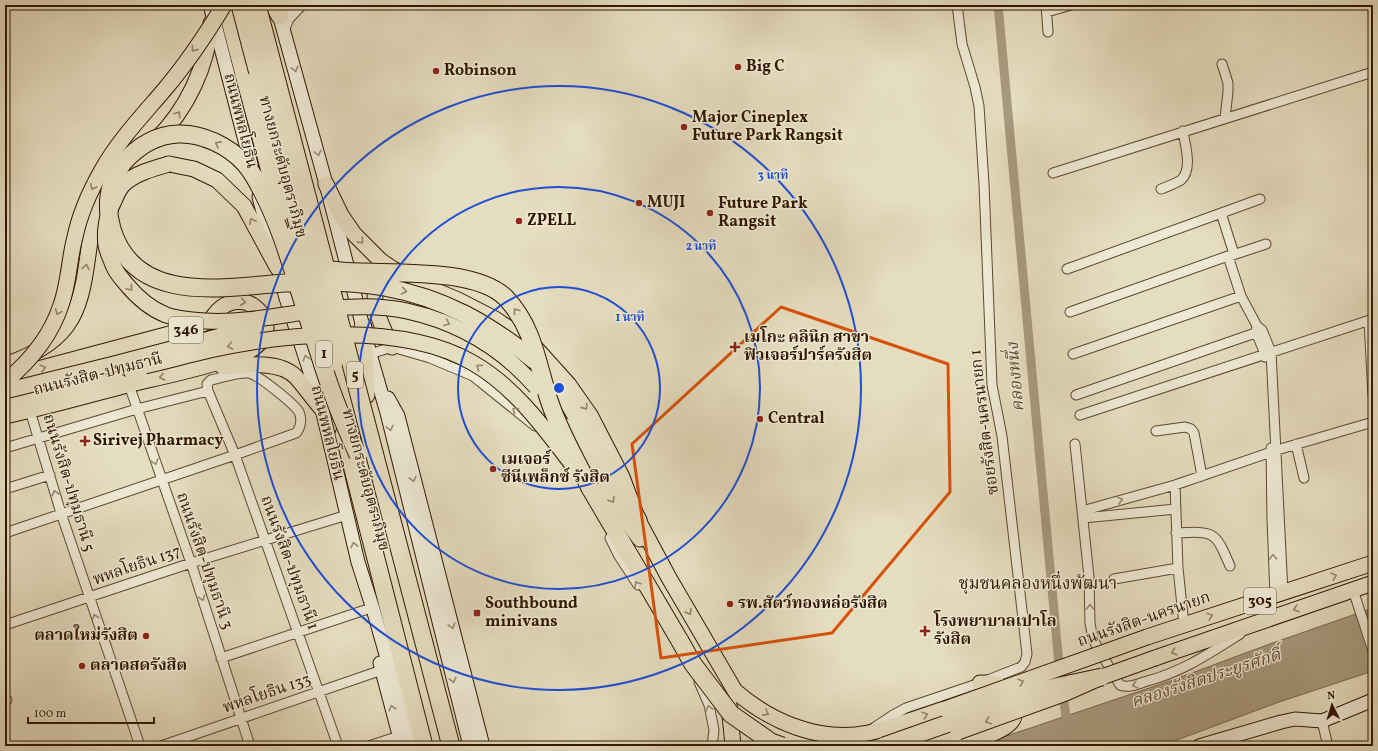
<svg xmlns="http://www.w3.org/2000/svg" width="1378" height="751" font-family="Vollkorn,'Noto Serif Thai',serif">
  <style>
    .water { fill: #a89a7e; stroke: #78664c }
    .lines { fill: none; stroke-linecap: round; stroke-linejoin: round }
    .canal { stroke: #a89a7e; stroke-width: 9 }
    .street-casing { stroke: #5e4830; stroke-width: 11 }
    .secondary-casing { stroke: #311700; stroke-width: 15 }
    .primary-casing { stroke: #311700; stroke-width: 17 }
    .highway-casing { stroke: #311700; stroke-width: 19 }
    .street { stroke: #eee9d5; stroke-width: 9 }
    .secondary { stroke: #eee9d5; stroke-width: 13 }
    .primary { stroke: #e5ddbf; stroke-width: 15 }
    .highway { stroke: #e5ddbf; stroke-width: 17 }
    .primary-bridge-casing { stroke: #311700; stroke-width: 17; stroke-linecap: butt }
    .highway-bridge-casing { stroke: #311700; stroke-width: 19; stroke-linecap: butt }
    .primary-bridge { stroke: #e5ddbf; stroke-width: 15 }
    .highway-bridge { stroke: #e5ddbf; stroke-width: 17 }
    .oneway { stroke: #948469 }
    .oneway2 { stroke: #998a75 }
    .marked { fill: none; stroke: #d6520b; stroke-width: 3; stroke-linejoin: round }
    .ring { fill: none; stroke: #1d4ed8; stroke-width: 2 }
    .poi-dot { fill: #8f2418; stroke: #eee9d5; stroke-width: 1.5 }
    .labels { text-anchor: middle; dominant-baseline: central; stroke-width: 3; stroke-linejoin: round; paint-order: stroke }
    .shield { fill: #eee9d5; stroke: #6a5640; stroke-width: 1 }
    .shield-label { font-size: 15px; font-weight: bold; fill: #311700 }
    .poi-label { font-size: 16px; font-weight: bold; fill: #311700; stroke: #eee9d5; text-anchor: start }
    .street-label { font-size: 16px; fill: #311700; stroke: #eee9d5 }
    .water-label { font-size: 17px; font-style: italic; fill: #614b32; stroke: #eee9d5 }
    .neighbourhood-label { font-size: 17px; fill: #311700; stroke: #eee9d5 }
    .centre { fill: #1d4ed8; stroke: #eee9d5; stroke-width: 2 }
    .ring-label { font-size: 12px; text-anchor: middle; font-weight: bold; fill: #1d4ed8; stroke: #eee9d5; stroke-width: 3; stroke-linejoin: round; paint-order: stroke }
  </style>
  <rect width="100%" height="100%" fill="#e5ddbf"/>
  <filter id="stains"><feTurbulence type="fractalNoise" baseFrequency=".005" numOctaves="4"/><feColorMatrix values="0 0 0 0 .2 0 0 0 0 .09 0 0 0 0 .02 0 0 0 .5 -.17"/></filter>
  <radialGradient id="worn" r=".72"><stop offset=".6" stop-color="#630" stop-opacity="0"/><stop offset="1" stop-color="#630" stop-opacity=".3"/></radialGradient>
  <path class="water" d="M1373,608v63l-94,31 -118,44h-184l196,-66 94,-35z"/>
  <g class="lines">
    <path class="canal" d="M998,5l61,660 11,81"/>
    <defs>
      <path id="street" d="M287,5l2,14
        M1046,5l2,27
        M1047,12l24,-7
        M284,31l5,-12 13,-14
        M1222,64l6,19v9l-3,26
        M1053,173l320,-101
        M1161,189c7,-3 14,-5 20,-9 12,-11 4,-35 2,-49
        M1221,213l13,41
        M1230,256l36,-12
        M1067,269l193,-70
        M1070,312l158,-56 13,40 16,30 5,4 9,22 12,241
        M1369,321l4,75
        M1257,326l-1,6 9,22v3
        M370,354l22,-7 38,11 43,18 62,50
        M1073,354l168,-58
        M129,385l62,178 59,183
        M208,391l27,64 103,291
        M1076,395l185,-64
        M30,411l31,102 79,233
        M1080,415l293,-96
        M1156,431l29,-4 6,2 3,4 8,43
        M1075,444l14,133 1,46 2,11 4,11 24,40c8,3 16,0 24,-3 38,-10 63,-27 96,-48
        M1296,444l8,34
        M5,448l132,-39 71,-18 -1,-7 4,-4c10,-2 27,-8 37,-7 10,1 46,31 51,39 3,7 2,15 -3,21l-61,22 -230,78
        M1271,448l1,71 3,77
        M1175,485l3,83 6,57
        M5,489l45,-14
        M1082,511l93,-26 102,-35 96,-28
        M1083,518l93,-9
        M1176,533c39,-2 39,-2 54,33
        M610,538l9,18 19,29
        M1114,579l64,-11
        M1353,590l20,61
        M5,625l186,-62 156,-48
        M221,658l144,-48
        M699,682l10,23 5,25 -2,16
        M5,700h2
        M1322,721l6,25
        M875,727l18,-12 13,-7 74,-25 41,-16 4,-5 2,-8 -25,-218 -10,-51 -8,-201 -5,-78 -4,-19 -13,-43 -5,-39
        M161,746l221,-76
        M369,746l30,-10"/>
      <path id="secondary" d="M210,5l43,167
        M277,7l49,177 44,170 17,59 83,333
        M259,197l27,101 36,111 36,153 15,47 39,137
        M388,398l10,18 85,330
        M380,663l22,83
        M1199,746l82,-24 14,-3 27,2 51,-21"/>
      <path id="primary" d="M156,140c31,-31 51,-73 55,-117
        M169,164l25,5 23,11 27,26 33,61
        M326,184l15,31 13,19 27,27 12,8 27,15 38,16 37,19 38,26 36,40 21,30 32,62 16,43 31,58 66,113c36,31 85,52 133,42 26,-6 52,-16 77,-24
        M382,277c-17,16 1,53 10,70
        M5,365c72,-26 76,-55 85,-125 3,-22 7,-42 22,-60
        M223,367c22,-2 56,-7 73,10 9,10 17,22 26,32
        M5,404l140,-38
        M5,416c42,-9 84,-21 126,-32 30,-7 59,-13 88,-22 12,-3 26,-7 36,-15 17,-13 13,-31 -3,-42 -9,-6 -23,-4 -31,3 -4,3 -7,8 -10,11 -6,5 -12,7 -19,9l-184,49
        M565,426l14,20 40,64 21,29
        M1147,637l226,-74
        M1155,658l218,-75
        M729,704l4,42
        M917,746l41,-14
        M957,746c13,-5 44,-13 53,-23 10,-10 3,-31 -9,-37 -6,-4 -14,-3 -21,-3"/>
      <path id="highway" d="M226,5l20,77
        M274,5l6,11
        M363,327l3,68
        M536,362l23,25 79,133
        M344,434l80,312
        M590,488l90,153"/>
    </defs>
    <use href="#street" class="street-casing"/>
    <use href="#secondary" class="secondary-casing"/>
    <use href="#primary" class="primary-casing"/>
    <use href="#highway" class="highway-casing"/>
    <use href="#street" class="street"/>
    <use href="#secondary" class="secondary"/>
    <use href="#primary" class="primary"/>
    <use href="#highway" class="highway"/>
    <defs>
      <path id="primary-bridge" d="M169,164c-14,4 -33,9 -44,19 -5,4 -9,13 -11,18 -7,13 -10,30 -8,44 1,7 5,14 7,20 3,8 9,14 14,20 10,12 24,24 39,30 12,4 26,5 39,6 67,4 135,-25 202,-10 50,11 95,37 129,76
        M145,366c22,-5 43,-11 65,-16 76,-17 193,-28 263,13 42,24 72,66 101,104
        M5,382c24,-20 46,-46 56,-77 8,-22 8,-46 14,-68 5,-24 15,-46 27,-67 16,-29 41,-55 63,-81 21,-25 42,-56 59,-84
        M5,391l109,-27 141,-37
        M945,709l202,-72
        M958,732l108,-39 36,-16 53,-19"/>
      <path id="highway-bridge" d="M240,5l94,357
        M257,5l194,741
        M246,82l35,130
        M290,237c5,10 10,20 19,27 9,6 22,6 32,7 44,4 133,-5 165,27 28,30 31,65 43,102 10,31 27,59 41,88
        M358,455c-8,-18 -16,-36 -23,-55 -13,-34 -23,-70 -34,-104 -11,-35 -21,-70 -38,-103 -5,-10 -11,-21 -18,-29 -16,-18 -43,-31 -67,-30 -23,1 -40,12 -55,29 -15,20 -18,42 -11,66 23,77 113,58 173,54 33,-2 66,-2 99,4 60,11 103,36 150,73
        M680,641l13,23 38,50 40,28 11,4
        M884,746l139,-49 23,-8 56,-12"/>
    </defs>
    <use href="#primary-bridge" class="primary-bridge-casing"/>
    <use href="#highway-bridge" class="highway-bridge-casing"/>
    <use href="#primary-bridge" class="primary-bridge"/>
    <use href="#highway-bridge" class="highway-bridge"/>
  </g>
  <defs><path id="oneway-chevron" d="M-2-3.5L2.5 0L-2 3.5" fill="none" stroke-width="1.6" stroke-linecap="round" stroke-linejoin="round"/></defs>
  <g class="oneway">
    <use href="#oneway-chevron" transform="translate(194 49) rotate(125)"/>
    <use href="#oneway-chevron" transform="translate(178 114) rotate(-57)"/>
    <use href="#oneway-chevron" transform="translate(218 144) rotate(-152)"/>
    <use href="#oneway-chevron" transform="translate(93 187) rotate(116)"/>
    <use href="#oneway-chevron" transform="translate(252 221) rotate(-117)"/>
    <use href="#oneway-chevron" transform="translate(361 241) rotate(47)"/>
    <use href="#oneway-chevron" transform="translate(86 267) rotate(-81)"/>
    <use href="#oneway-chevron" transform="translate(130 288) rotate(50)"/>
    <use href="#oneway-chevron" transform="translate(404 291) rotate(12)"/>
    <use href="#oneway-chevron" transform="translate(243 302) rotate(7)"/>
    <use href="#oneway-chevron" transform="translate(516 311) rotate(-128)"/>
    <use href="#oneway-chevron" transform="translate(58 312) rotate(113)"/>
    <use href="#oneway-chevron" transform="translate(447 323) rotate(22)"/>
    <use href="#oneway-chevron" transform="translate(230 346) rotate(170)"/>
    <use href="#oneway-chevron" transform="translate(479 367) rotate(-144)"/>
    <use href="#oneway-chevron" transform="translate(43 368) rotate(-15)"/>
    <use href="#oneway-chevron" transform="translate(162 377) rotate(167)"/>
    <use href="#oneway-chevron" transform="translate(585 407) rotate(55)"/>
    <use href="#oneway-chevron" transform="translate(612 500) rotate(58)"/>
    <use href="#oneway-chevron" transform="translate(1334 576) rotate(-19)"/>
    <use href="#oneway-chevron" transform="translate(1296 609) rotate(161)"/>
    <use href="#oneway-chevron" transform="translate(689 612) rotate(60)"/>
    <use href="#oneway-chevron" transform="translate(1210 616) rotate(-18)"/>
    <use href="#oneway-chevron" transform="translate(1174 652) rotate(161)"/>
    <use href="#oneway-chevron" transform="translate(1021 682) rotate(-19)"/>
    <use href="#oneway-chevron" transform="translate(766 713) rotate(29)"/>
    <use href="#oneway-chevron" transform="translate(925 715) rotate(-19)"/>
    <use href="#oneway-chevron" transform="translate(988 721) rotate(161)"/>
  </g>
  <g class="oneway2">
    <use href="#oneway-chevron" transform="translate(295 69) rotate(75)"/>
    <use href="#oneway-chevron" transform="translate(318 153) rotate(75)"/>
    <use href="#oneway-chevron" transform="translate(306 358) rotate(-107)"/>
    <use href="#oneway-chevron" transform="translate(515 410) rotate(-142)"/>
    <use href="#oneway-chevron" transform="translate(390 428) rotate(76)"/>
    <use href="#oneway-chevron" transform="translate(155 462) rotate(72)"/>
    <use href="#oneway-chevron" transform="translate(413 479) rotate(76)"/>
    <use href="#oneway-chevron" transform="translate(55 493) rotate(-105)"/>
    <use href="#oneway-chevron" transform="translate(1120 500) rotate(-15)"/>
    <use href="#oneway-chevron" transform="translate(354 545) rotate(-103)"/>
    <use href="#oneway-chevron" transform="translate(1273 557) rotate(-92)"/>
    <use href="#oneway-chevron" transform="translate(637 584) rotate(-122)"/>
    <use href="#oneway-chevron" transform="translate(202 598) rotate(72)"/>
    <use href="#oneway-chevron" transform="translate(1090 607) rotate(-91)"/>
    <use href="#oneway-chevron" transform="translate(95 617) rotate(-109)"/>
    <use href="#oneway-chevron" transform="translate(452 626) rotate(75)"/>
    <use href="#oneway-chevron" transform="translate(453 680) rotate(76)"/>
    <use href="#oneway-chevron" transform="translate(1135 685) rotate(165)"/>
    <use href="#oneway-chevron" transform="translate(392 708) rotate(-105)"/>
    <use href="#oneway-chevron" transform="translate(709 708) rotate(-105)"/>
  </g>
  <path class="marked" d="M781,307l167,57 2,128 -118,141 -171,25 -29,-214z"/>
  <g class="ring">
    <circle cx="559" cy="388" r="101"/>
    <circle cx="559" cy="388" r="201"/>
    <circle cx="559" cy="388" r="302"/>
  </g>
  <g class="poi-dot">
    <circle cx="738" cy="67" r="4"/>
    <circle cx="436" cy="71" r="4"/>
    <circle cx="684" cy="127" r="4"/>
    <circle cx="639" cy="203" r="4"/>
    <circle cx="710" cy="213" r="4"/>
    <circle cx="519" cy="221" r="4"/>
    <path d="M733 341h4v4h4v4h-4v4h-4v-4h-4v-4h4z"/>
    <circle cx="760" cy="419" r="4"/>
    <path d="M83 435h4v4h4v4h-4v4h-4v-4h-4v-4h4z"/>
    <circle cx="493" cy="469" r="4"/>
    <circle cx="730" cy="604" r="4"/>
    <rect x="473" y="609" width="8" height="8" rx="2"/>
    <path d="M923 625h4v4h4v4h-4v4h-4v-4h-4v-4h4z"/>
    <circle cx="146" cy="636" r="4"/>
    <circle cx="82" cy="666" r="4"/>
  </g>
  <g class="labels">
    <g class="shield">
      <rect x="169" y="317" width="34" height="26" rx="3"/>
      <rect x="316" y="341" width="16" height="26" rx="3"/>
      <rect x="347" y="362" width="16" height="26" rx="3"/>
      <rect x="1244" y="588" width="32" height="26" rx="3"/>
    </g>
    <g class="shield-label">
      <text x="186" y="330">346</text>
      <text x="324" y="354">1</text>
      <text x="355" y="375">5</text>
      <text x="1260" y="601">305</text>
    </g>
    <g class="poi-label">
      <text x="746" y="67">Big C</text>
      <text x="444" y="71">Robinson</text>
      <text x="692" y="118">Major Cineplex<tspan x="692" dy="18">Future Park Rangsit</tspan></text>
      <text x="647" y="203">MUJI</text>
      <text x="718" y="204">Future Park<tspan x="718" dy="18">Rangsit</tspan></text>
      <text x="527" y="221">ZPELL</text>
      <text x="744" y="338">เมโกะ คลินิก สาขา<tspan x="744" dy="18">ฟิวเจอร์ปาร์ครังสิต</tspan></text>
      <text x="768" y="419">Central</text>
      <text x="93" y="441">Sirivej Pharmacy</text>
      <text x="501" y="460">เมเจอร์<tspan x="501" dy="18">ซีนีเพล็กซ์ รังสิต</tspan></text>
      <text x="485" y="604">Southbound<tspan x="485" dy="18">minivans</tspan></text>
      <text x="738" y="604">รพ.สัตว์ทองหล่อรังสิต</text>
      <text x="934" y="622">โรงพยาบาลเปาโล<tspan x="934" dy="18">รังสิต</tspan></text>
      <text x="138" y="636" text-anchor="end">ตลาดใหม่รังสิต</text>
      <text x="90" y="666">ตลาดสดรังสิต</text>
    </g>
    <g class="street-label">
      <text transform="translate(240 121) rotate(76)">ถนนพหลโยธิน</text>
      <text transform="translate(282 167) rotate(75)">ทางยกระดับอุตราภิมุข</text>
      <text transform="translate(98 375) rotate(-14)">ถนนรังสิต-ปทุมธานี</text>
      <text transform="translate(985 422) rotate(-97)">ซอยรังสิต-นครนายก 1</text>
      <text transform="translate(327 433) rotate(76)">ถนนพหลโยธิน</text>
      <text transform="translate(365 480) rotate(75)">ทางยกระดับอุตราภิมุข</text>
      <text transform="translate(68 483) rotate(73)">ถนนรังสิต-ปทุมธานี 5</text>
      <text transform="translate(204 561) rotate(71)">ถนนรังสิต-ปทุมธานี 3</text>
      <text transform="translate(289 563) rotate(70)">ถนนรังสิต-ปทุมธานี 1</text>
      <text transform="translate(137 566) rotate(-19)">พหลโยธิน 137</text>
      <text transform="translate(1144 620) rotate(-19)">ถนนรังสิต-นครนายก</text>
      <text transform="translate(267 694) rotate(-19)">พหลโยธิน 133</text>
    </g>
    <g class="water-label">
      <text transform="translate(1016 377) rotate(-95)">คลองหนึ่ง</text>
      <text transform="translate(1206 679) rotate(-18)">คลองรังสิตประยูรศักดิ์</text>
    </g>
    <g class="neighbourhood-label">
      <text x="1038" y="584">ชุมชนคลองหนึ่งพัฒนา</text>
    </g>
  </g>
  <circle cx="559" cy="388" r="6" class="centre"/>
  <g class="ring-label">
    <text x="773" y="179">3 นาที</text>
    <text x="701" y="250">2 นาที</text>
    <text x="630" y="321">1 นาที</text>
  </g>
  <rect width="1378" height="751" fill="none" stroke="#e5ddbf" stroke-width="20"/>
  <rect x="6" y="6" width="1366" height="739" fill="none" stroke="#311700" stroke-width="2"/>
  <rect x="10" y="10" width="1358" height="731" fill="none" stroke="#311700"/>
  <g transform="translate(1332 705) rotate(355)" stroke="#eee9d5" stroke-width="3" paint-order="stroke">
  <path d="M0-3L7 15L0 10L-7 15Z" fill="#311700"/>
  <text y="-6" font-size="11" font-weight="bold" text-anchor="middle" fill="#311700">N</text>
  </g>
  <path d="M28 717v6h126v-6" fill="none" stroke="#311700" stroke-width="2"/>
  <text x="34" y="717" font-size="12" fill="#311700" stroke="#eee9d5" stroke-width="3" paint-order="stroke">100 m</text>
  <rect width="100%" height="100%" filter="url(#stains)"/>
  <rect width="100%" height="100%" fill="url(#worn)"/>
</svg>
